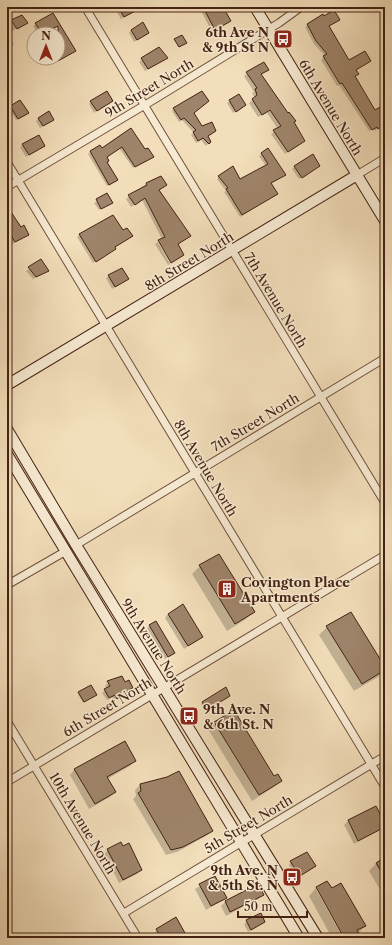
<svg xmlns="http://www.w3.org/2000/svg" width="392" height="945" font-family="'Libre Caslon Text',serif">
  <style>
    .shadow { fill: #0003 }
    .building { fill: #9e846a; stroke: #442213 }
    .lines { fill: none; stroke-linecap: round; stroke-linejoin: round }
    .street-casing { stroke: #70513d; stroke-width: 9 }
    .secondary-casing { stroke: #442213; stroke-width: 12 }
    .street { stroke: #f7ead2; stroke-width: 7 }
    .secondary { stroke: #f7ead2; stroke-width: 10 }
    .labels { text-anchor: middle; dominant-baseline: central; stroke-width: 3; stroke-linejoin: round; paint-order: stroke }
    .poi-label { font-size: 13px; font-weight: bold; fill: #442213; stroke: #f7ead2; text-anchor: end }
    .street-label { font-size: 13px; fill: #442213; stroke: #f7ead2 }
  </style>
  <rect width="100%" height="100%" fill="#f2deba"/>
  <filter id="stains"><feTurbulence type="fractalNoise" baseFrequency=".005" numOctaves="4"/><feColorMatrix values="0 0 0 0 .2 0 0 0 0 .09 0 0 0 0 .02 0 0 0 .5 -.17"/></filter>
  <radialGradient id="worn" r=".72"><stop offset=".6" stop-color="#630" stop-opacity="0"/><stop offset="1" stop-color="#630" stop-opacity=".3"/></radialGradient>
  <path class="shadow" d="M114,7h26l-19,12z
    M199,7h18l13,14 -18,11z
    M384,12l1,17 -1,1 -4,-14z
    M53,14l6,11 -17,9h-4l-5,-8z
    M323,15l26,47 20,-1 -14,9 3,4 -4,3 21,34 10,-6v18l-10,8 -1,-2 -5,2 -30,-46 -2,1 -16,-26 4,-4 -11,-12 -9,-17z
    M21,16l5,7 -18,11 6,10 -7,5v-25z
    M131,30l15,5 -12,7 -5,-9z
    M175,40l9,3 -6,4z
    M58,41l17,10 -20,12 -3,-5h6z
    M158,48l6,12 -19,11 -6,-9z
    M264,63l4,7 -7,5 43,66 -19,13 -14,-20 7,-5 -11,-16 -9,4 -9,-14 6,-5 -3,-5 2,-1 -10,-16z
    M7,81l4,7 -4,3z
    M230,101l12,7 -9,5 -6,-10z
    M91,102l18,1 -15,10 -5,-9z
    M11,107l14,8 -9,5 -7,-11z
    M174,109l19,4 17,29 -4,4 -5,-6 -5,3 -5,-8 3,-2 -12,-13 -3,2 -7,-11z
    M38,119l15,1 -13,8 -4,-7z
    M130,130l20,29 -17,9 -14,-20 -13,9 1,5 10,18 -10,6 -19,-32 3,-3 10,-1z
    M23,145l21,1 -18,11 -6,-10z
    M268,149l17,26 -15,9 7,10 -37,23 -16,-25 2,-1 -9,-12 2,-2 21,4 26,-15 -7,-10z
    M295,167l21,1 -17,11 -7,-10z
    M161,177l5,8 -8,6 31,45 -12,8 6,11 -11,7 -13,-21 3,-2 -20,-39 -11,7 -5,-8 20,-15z
    M107,195l5,8 -13,7 -5,-7z
    M7,208l13,20 8,6 -15,10 -6,-9z
    M80,235l34,12 1,2 -22,14 -16,-26z
    M158,242l12,22 -2,1 -13,-21z
    M41,261l4,12 -12,6 -7,-8z
    M121,269l7,9 -16,11 -6,-11z
    M200,566l53,46 -7,7 -19,12 -35,-57z
    M168,614l34,23 -18,12 -19,-31z
    M156,622l18,31 -9,6 -18,-31z
    M327,627l58,42 -7,8 -24,14 -35,-56z
    M121,677l4,6 7,4 -5,6 -13,7 -2,-3 -5,3 -5,-7 5,-4 -2,-4z
    M91,686l4,10 -12,7 -5,-9z
    M226,689l2,8 -23,13 -4,-6z
    M233,711l40,67 8,3 -7,6 -22,14 -44,-72 6,-6z
    M135,761l-5,5 -23,13 8,13 -5,5 -21,12 -19,-34 5,-6z
    M167,778l45,53 -6,5 -29,16 -11,3 -33,-56 3,-3 -1,-6 5,-5z
    M375,807l10,19 -31,18 -10,-19 4,-4z
    M123,847l18,23 -4,4 -18,9 -15,-29 4,-4z
    M385,854v44l-16,-27z
    M291,862l24,4 -18,12 -8,-13z
    M215,877l11,21 -20,12 -11,-21z
    M327,882l4,8 34,36 -11,12h-9l-27,-49h-2l27,49h-11l-23,-42 7,-8z
    M257,885l5,10 -4,4 -32,17 -5,-10 4,-4z
    M247,921l17,1 -16,10 -4,-8z
    M157,930l22,7 1,1h-21l-4,-6z
    M286,933l3,5h-13z
    M39,934l3,4h-11z"/>
  <path class="building" d="M118,7h25l-19,10z
    M203,7h20l8,14 -16,9z
    M334,10l6,10 -11,6 20,34 16,-9 6,10 -15,9 3,4 -4,2 20,34 10,-6v20l-7,5 -1,-2 -5,3 -30,-47 -2,1 -17,-28 4,-2 -11,-13 -9,-17 16,-10 1,2z
    M53,13l23,38 -18,10v-35l-16,8 -7,-11z
    M22,15l6,8 -11,6 -6,-9z
    M143,22l6,11 -12,7 -6,-10z
    M182,35l5,8 -8,4 -5,-8z
    M159,47l9,11 -20,11 -7,-11z
    M264,62l5,8 -8,4 27,39 1,-1 7,9 -2,1 11,19 -17,11 -15,-22 8,-4 -11,-16 -8,5 -10,-16 5,-4 -2,-6 2,-1 -11,-16z
    M107,91l6,10 -16,10 -7,-10z
    M202,91l7,10 -15,12 8,13 10,-4 4,9 -8,5 3,6 -2,2 -6,-6 -5,3 -5,-9 3,-2 -12,-12 -3,2 -8,-12z
    M239,94l7,11 -10,7 -7,-12z
    M20,100l9,13 -11,6 -8,-13z
    M49,111l5,9 -11,6 -5,-8z
    M131,128l14,21 3,-1 6,9 -19,10 -13,-20 -15,10 2,4 -2,1 11,18 -9,5 -19,-34 10,-6 2,3z
    M39,135l6,11 -16,9 -7,-11z
    M268,148l18,27 -15,8 7,11 -36,21 -16,-26 2,-1 -10,-12 15,-10 7,13 28,-15 -7,-11z
    M313,154l7,12 -18,12 -8,-12z
    M161,176l6,9 -8,5 32,46 -13,8 6,11 -13,8 -13,-23 7,-3 -20,-39 -10,7 -7,-10 19,-10 -1,-2z
    M107,193l6,10 -12,6 -5,-10z
    M7,206l14,21 3,-2 5,10 -14,7 -8,-13z
    M113,215l10,15 4,-2 6,8 -18,11 1,2 -20,13 -17,-28z
    M41,259l8,12 -13,6 -8,-10z
    M122,268l7,11 -14,8 -7,-12z
    M219,554l36,58 -20,12 -36,-59z
    M183,604l20,33 -15,9 -20,-32z
    M351,612l34,55v3l-23,14 -36,-58z
    M156,621l19,32 -7,4 -19,-32z
    M122,676l3,6 4,-2 4,8 -3,1 1,2 -14,8 -2,-4 -6,3 -5,-9 6,-3 -3,-5z
    M91,685l6,10 -13,7 -6,-10z
    M226,687l4,9 -23,14 -5,-8z
    M234,710l40,66 4,-2 4,7 -23,14 -45,-73z
    M125,741l11,20 -29,16 9,15 -21,12 -21,-35z
    M179,771l34,60 -30,16 -12,3 -33,-57 3,-2 -1,-7 27,-7z
    M376,806l9,17v4l-27,14 -10,-21z
    M121,842l2,4 6,-3 13,27 -19,10 -16,-31z
    M307,852l9,14 -16,10 -10,-15z
    M385,857v21l-9,-15z
    M215,876l12,22 -16,8 -12,-22z
    M327,881l5,7 9,-5 25,43 -9,4 2,4 -7,4h-8l-28,-51z
    M258,884l6,11 -34,17 -5,-11z
    M261,913l4,9 -14,8 -5,-10z
    M176,917l9,16 -8,5h-15l-6,-9z"/>
  <g class="lines">
    <defs>
      <path id="street" d="M85,7l300,496
        M7,162l378,625
        M357,175l28,-17
        M7,187l148,-88 124,-76 22,-16
        M76,545l309,-187
        M7,585l59,-34
        M7,721l131,217
        M7,782l378,-227
        M124,913l261,-157"/>
      <path id="secondary" d="M255,7l130,214
        M7,385l350,-210
        M7,429l69,116 242,393
        M7,454l292,484"/>
    </defs>
    <use href="#street" class="street-casing"/>
    <use href="#secondary" class="secondary-casing"/>
    <use href="#street" class="street"/>
    <use href="#secondary" class="secondary"/>
  </g>
  <defs>
    <symbol id="bus-square" viewBox="-11 -11 22 22"><rect x="-9" y="-9" width="18" height="18" rx="4" fill="#8f2418" stroke="#f7ead2"/><path d="M-5-6H5V4H4V6H2V4H-2V6H-4V4H-5ZM-3.5-4V0h7V-4ZM-3.5 1.2v1.5H-2V1.2ZM2 1.2v1.5H3.5V1.2Z" fill="#fff"/></symbol>
    <symbol id="building-square" viewBox="-11 -11 22 22"><rect x="-9" y="-9" width="18" height="18" rx="4" fill="#8f2418" stroke="#f7ead2"/><path d="M-4-6H4V6H1V3H-1V6H-4ZM-2.5-4.3h1.7v1.8h-1.7ZM.8-4.3h1.7v1.8H.8ZM-2.5-1h1.7V.8h-1.7ZM.8-1h1.7V.8H.8Z" fill="#fff"/></symbol>
  </defs>
  <g fill-rule="evenodd">
    <use href="#bus-square" x="272" y="28" width="22" height="22"/>
    <use href="#building-square" x="216" y="578" width="22" height="22"/>
    <use href="#bus-square" x="178" y="705" width="22" height="22"/>
    <use href="#bus-square" x="281" y="866" width="22" height="22"/>
  </g>
  <g class="labels">
    <g class="poi-label">
      <text x="269" y="32">6th Ave N<tspan x="269" dy="15">&amp; 9th St N</tspan></text>
      <text x="241" y="582" text-anchor="start">Covington Place<tspan x="241" dy="15">Apartments</tspan></text>
      <text x="203" y="709" text-anchor="start">9th Ave. N<tspan x="203" dy="15">&amp; 6th St. N</tspan></text>
      <text x="278" y="870">9th Ave. N<tspan x="278" dy="15">&amp; 5th St. N</tspan></text>
    </g>
    <g class="street-label">
      <text transform="translate(149 88) rotate(-31)">9th Street North</text>
      <text transform="translate(331 107) rotate(59)">6th Avenue North</text>
      <text transform="translate(189 261) rotate(-31)">8th Street North</text>
      <text transform="translate(276 300) rotate(59)">7th Avenue North</text>
      <text transform="translate(255 422) rotate(-31)">7th Street North</text>
      <text transform="translate(206 468) rotate(59)">8th Avenue North</text>
      <text transform="translate(154 646) rotate(58)">9th Avenue North</text>
      <text transform="translate(107 707) rotate(-31)">6th Street North</text>
      <text transform="translate(83 823) rotate(59)">10th Avenue North</text>
      <text transform="translate(248 824) rotate(-31)">5th Street North</text>
    </g>
  </g>
  <rect width="392" height="945" fill="none" stroke="#f2deba" stroke-width="24"/>
  <rect x="8" y="8" width="376" height="929" fill="none" stroke="#442213" stroke-width="2"/>
  <rect x="12" y="12" width="368" height="921" fill="none" stroke="#442213"/>
  <g transform="translate(46 46)"><circle r="19" fill="#f7ead2" stroke="#af9a86"/>
  <path d="M0-3L7 15L0 10L-7 15Z" fill="#8f2418"/>
  <text y="-6" font-size="11" font-weight="bold" text-anchor="middle" fill="#442213">N</text>
  </g>
  <path d="M238 911v6h69v-6" fill="none" stroke="#442213" stroke-width="2"/>
  <text x="244" y="911" font-size="12" fill="#442213" stroke="#f7ead2" stroke-width="3" paint-order="stroke">50 m</text>
  <rect width="100%" height="100%" filter="url(#stains)"/>
  <rect width="100%" height="100%" fill="url(#worn)"/>
</svg>
